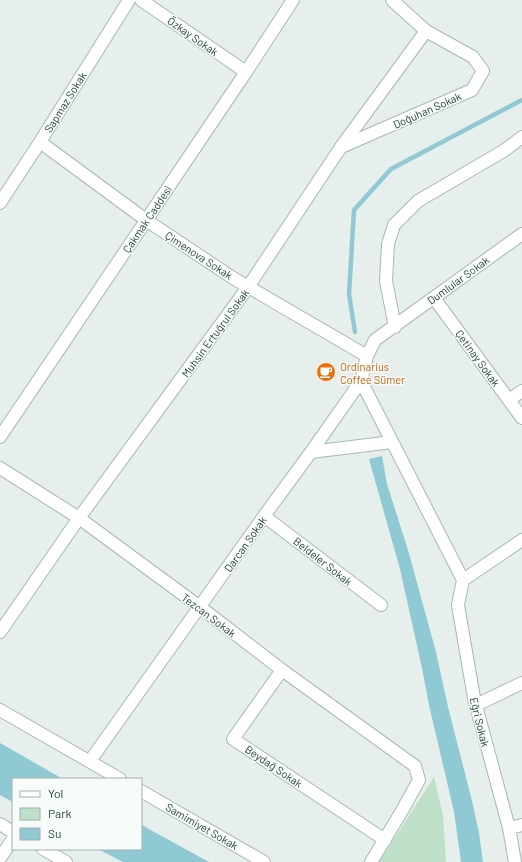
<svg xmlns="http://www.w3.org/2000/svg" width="522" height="862" font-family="Barlow,sans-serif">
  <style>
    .green { fill: #bfe0c8 }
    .water { fill: #8ec9d4 }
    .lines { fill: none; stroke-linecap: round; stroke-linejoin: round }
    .stream { stroke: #8ec9d4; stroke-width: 4.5 }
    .minor-casing { stroke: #a8b8b2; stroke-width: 14 }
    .tertiary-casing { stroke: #a8b8b2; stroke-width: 14 }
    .minor { stroke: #fff; stroke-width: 12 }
    .tertiary { stroke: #fff; stroke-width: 12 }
    .labels { text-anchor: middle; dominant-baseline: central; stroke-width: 3; stroke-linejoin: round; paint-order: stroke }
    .street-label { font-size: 11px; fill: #24423a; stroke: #f7fbf9 }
    .food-label { font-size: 11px; fill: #c56008; stroke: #f7fbf9; text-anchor: start }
  </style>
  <rect width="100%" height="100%" fill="#e6efeb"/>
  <path class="green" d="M434,777l9,38 3,47h-67z"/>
  <path class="water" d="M382,456l5,28 21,66 28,102 12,55 24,94 7,32 4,29h-22l-7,-50 -25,-107 -7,-37 -22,-99 -31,-110z
    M0,743l63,36h-50v23l-13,-7z
    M141,824l6,4 62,34h-86l-25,-13h43z"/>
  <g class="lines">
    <path class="stream" d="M355,332l-6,-38 5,-84 37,-41 131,-69"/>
    <defs>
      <path id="minor" d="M141,0l105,72
        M40,142l106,78 87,58 134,78
        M341,147l131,-57 11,-19 -10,-14 -47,-26
        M0,203l40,-61 89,-142
        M434,298l88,120
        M395,327l-9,-46 2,-37 6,-19 24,-24 87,-51 17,-13
        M361,381l102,199
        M509,400l13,-9
        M311,452l81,-10
        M264,516l117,89
        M79,518l121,89 82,63 133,96 4,14 -16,29 -32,53
        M463,580l-5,25 16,93 35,130 6,34
        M463,580l59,-40
        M282,670l-49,69 152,101
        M476,705l46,-22
        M0,710l120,69
        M90,761l174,-245 47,-64 50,-71 6,-25 8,-16 147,-106
        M141,791l123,71
        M0,824l13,8
        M509,828l13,-3
        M43,849l23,13
        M0,858l13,-19"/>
      <path id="tertiary" d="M0,437l246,-365 47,-72
        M0,468l79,50
        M0,632l79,-114 169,-231 93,-140 85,-116 -34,-31"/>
    </defs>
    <use href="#minor" class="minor-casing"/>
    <use href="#tertiary" class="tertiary-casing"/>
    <use href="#minor" class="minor"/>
    <use href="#tertiary" class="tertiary"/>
  </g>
  <defs>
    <symbol id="cafe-disc" viewBox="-11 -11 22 22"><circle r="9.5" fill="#e8710a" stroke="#f7fbf9"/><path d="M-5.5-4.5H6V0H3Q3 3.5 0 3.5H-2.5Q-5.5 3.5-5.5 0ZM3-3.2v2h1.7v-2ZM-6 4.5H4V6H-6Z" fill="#fff"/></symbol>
  </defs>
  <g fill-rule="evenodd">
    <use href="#cafe-disc" x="315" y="361" width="22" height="22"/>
  </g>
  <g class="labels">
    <g class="street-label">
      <text transform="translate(193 36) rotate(35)">Özkay Sokak</text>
      <text transform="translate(65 102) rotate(-58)">Sapmaz Sokak</text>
      <text transform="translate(427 110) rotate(-24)">Doğuhan Sokak</text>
      <text transform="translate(147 219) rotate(-56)">Çakmak Caddesi</text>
      <text transform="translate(199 255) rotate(33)">Çimenova Sokak</text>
      <text transform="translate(458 280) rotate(-36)">Dumlular Sokak</text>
      <text transform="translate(215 333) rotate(-54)">Muhsin Ertuğrul Sokak</text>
      <text transform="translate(478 358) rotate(54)">Çetinay Sokak</text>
      <text transform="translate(245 544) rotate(-55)">Darcan Sokak</text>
      <text transform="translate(323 561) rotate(38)">Beldeler Sokak</text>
      <text transform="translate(209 615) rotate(37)">Tezcan Sokak</text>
      <text transform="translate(480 722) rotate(76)">Eğri Sokak</text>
      <text transform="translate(274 766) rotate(34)">Beydağ Sokak</text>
      <text transform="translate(202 826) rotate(30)">Samimiyet Sokak</text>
    </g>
    <g class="food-label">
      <text x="340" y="366">Ordinarius<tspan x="340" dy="13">Coffee Sümer</tspan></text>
    </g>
  </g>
  <rect x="12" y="778" width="130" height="72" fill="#f7fbf9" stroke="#a3b1ad"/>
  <rect x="20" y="791" width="20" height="6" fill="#ffffff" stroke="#a3b1ad"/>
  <text x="48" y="798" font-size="12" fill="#24423a">Yol</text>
  <rect x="20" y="808" width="20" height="12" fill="#bfe0c8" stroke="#a3b1ad"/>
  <text x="48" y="818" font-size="12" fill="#24423a">Park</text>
  <rect x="20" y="828" width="20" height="12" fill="#8ec9d4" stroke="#a3b1ad"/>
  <text x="48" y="838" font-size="12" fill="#24423a">Su</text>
</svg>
